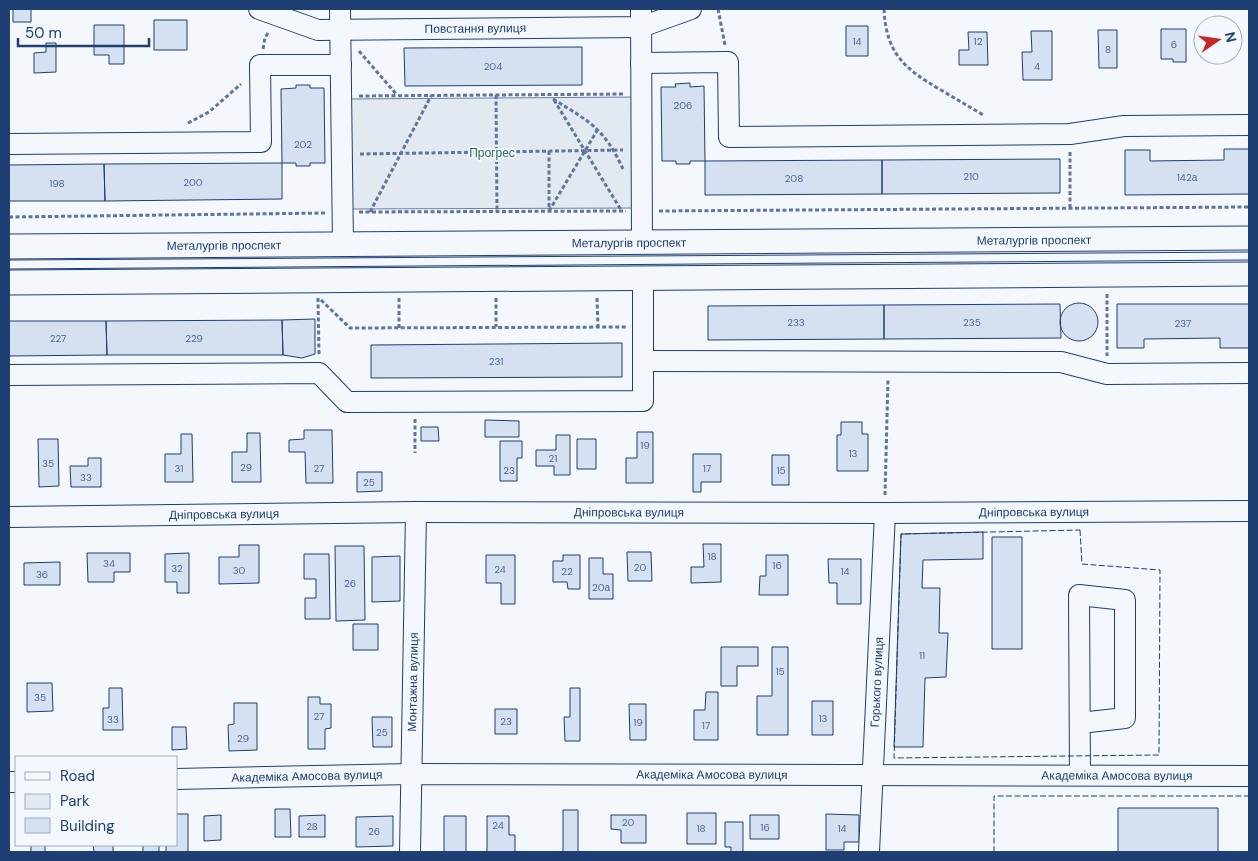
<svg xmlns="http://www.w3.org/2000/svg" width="1258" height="861" font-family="'DM Sans',sans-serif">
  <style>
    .green { fill: #e3e9f0; stroke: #687fa3 }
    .building { fill: #d5e0f0; stroke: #1d3f73 }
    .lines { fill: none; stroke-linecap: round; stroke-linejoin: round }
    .minor-casing { stroke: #1d3f73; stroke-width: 22 }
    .major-casing { stroke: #1d3f73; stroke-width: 27 }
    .path { stroke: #5e769c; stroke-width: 3; stroke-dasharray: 4 2.5; stroke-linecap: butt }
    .minor { stroke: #f4f7fb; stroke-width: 20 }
    .major { stroke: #f4f7fb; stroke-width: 25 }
    .tram { stroke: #1d3f73; stroke-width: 1 }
    .fence { stroke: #1d3f73; stroke-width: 1; stroke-dasharray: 6 2.5; stroke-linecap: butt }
    .labels { text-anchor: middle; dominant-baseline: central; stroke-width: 4; stroke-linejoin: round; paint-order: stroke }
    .number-label { font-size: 10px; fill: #4b6792 }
    .street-label { font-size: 12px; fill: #1d3f73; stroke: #f4f7fb }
    .park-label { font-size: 12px; fill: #2c6c60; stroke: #f4f7fb }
  </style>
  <rect width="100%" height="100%" fill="#f4f7fb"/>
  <path class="green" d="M638,97l1,111 -293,1 -2,-110z"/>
  <path class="building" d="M13,9h18v13h-18z
    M154,20h33v30h-33z
    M94,25h30v39h-15v-9h-15z
    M846,26h22v30h-22z
    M1161,29h25v33h-13v-3h-12z
    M1098,30h19v38h-18z
    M1031,31h21v49h-29l-1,-28h10z
    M968,32h19l1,33h-29v-15h10z
    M46,43h10v29l-22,1v-20l12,-1z
    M582,47v38l-177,1 -1,-38z
    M690,83v4l14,-1 1,75h-15v3h-14v-3h-14l-1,-74h15l-1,-3z
    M296,85h14v3h14l1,75h-15v3h-14v-3h-14l-1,-74 15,-1z
    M1224,149h25v45l-124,1v-45h25v11l74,-1z
    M1060,159v34l-178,1v-34z
    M882,160v34l-177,1v-34z
    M282,163v36l-177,2 -1,-37z
    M104,164l1,37h-96v-36z
    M1060 322a19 19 0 1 1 38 0a19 19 0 1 1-38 0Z
    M1060,304l1,34 -177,1v-34z
    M1117,304h132v44h-29v-10l-76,1v9h-27z
    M884,305v34l-176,1v-34z
    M315,319v35l-13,4 -19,-3 -1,-35z
    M282,320l1,35h-176l-1,-34z
    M9,321h97l1,34 -98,1z
    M622,343v34l-251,1v-33z
    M485,420l34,1v16h-34z
    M841,422h21v12h6v37h-31v-36h4z
    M421,427h17l1,14h-18z
    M304,430h28l1,53h-27l-1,-31h-16v-12l15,-1z
    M637,432h16v51h-27v-25h11z
    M247,433h13l1,49h-29v-30h15z
    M181,434h11l1,48h-28v-28h16z
    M556,435h14v40h-16v-9h-18v-16h20z
    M38,439h20l1,47 -20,1z
    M577,439h19v30h-19z
    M500,441h22v17h-5v23h-17z
    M693,454h28v28h-20v10h-8z
    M772,455h17v30h-17z
    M88,458h13v29h-30l-1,-21h18z
    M357,472h25v19l-25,1z
    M983,532v27l-60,1 -1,28h18l-1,45h9l-2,44 -21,1 -2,69h-29l7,-213z
    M992,537h30v112h-30z
    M703,544h18v38l-30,1v-16h13z
    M239,545h20v38l-40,1v-27h20z
    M335,546h29l1,74 -29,1z
    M627,552h24l1,29h-24z
    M87,553h43v19h-16v10h-26z
    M189,553v40h-12v-11h-12v-28z
    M304,554h25l1,65h-25v-21h11v-19h-12z
    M486,555h29v49h-14v-21h-15z
    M563,555h17v34h-12l-1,-7h-14v-21h10z
    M766,555h22v40h-29l1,-19h6z
    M400,556v45l-28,1v-45z
    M589,558h14v16h10v25h-24z
    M828,559h33v45h-24v-21h-8z
    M60,562v23h-36v-22z
    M353,624h25v26h-25z
    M721,647h37v19h-21v20h-16z
    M772,647h16v88h-31v-39h15z
    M27,683h25l1,28 -26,1z
    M109,688h13l1,42h-20v-22h6z
    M570,688h10v53h-15l-1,-24h6z
    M706,692h12v48h-24v-30h11z
    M308,697h12v7h11v24l-6,1v20h-17z
    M812,701h21v34h-21z
    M234,703h23v47l-28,1 -1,-26 6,-1z
    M629,704h17v36h-16z
    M495,709h22v25h-22z
    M372,717h20v30h-19z
    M172,727h14l1,22 -15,1z
    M1118,808h100v44h-100z
    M275,809h15l1,28h-16z
    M563,810h15v42h-15z
    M687,813h29v31h-29z
    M176,814h12v38h-22v-7h10z
    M826,814l33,1v27h-15v8h-18z
    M221,815v25l-17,1v-25z
    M325,815v22h-26v-21z
    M611,815h35v28h-25v-13l-10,-1z
    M750,815h29v24h-29z
    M393,816v30l-37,1v-30z
    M444,816h22v36h-22z
    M487,816h22v19h6v17h-28z
    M725,822h18v30h-12v-5h-6z
    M31,845h14v7h-14z
    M93,845h20v7h-19z
    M143,845h16v7h-16z"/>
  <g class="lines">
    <defs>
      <g id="minor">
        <path id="s1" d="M259,9l59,21 323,-3 50,-18"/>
        <path d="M340,9l3,236"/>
        <path d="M641,9l1,234"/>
        <path d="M641,63l87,-1 1,75 341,-3 54,-8 125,-1"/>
        <path d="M9,144l252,-2 -1,-77h81"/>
        <path d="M643,361l418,1 46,12 142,-1"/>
        <path d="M9,375l310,-2 28,29 296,-1v-124"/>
        <path id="s2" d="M9,517l407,-5 469,1 364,-2"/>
        <path d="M1080,723l45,-5v-118l-46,-5 1,180"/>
        <path id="s3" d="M176,779l235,-5 838,2"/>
        <path d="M9,782h7"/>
        <path id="s4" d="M410,852l6,-340"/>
        <path id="s5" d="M869,852l16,-339"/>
      </g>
      <g id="major">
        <path id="s6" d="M9,247l1240,-8"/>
        <path d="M9,282l1240,-9"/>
      </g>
    </defs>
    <use href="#minor" class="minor-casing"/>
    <use href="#major" class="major-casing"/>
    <path class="path" d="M718,9l7,36
      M884,9c2,45 21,60 57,81 15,9 29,17 44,26
      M263,49l2,-11 4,-7
      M359,51l38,44
      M496,95l1,116
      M359,96l264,-2
      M553,99c37,23 51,29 70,70
      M554,100l67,110
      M188,123l21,-11 32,-28
      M549,151v60
      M1070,152v56
      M360,154l263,-4
      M549,211l49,-82
      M659,211l590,-4
      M359,212l267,-1
      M370,212l61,-116
      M9,217l317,-4
      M1107,294v62
      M318,298l1,57
      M399,298v30
      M496,298v29
      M597,298l1,29
      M321,300l29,28 276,-1
      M415,419v34
      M885,495l3,-116"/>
    <use href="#minor" class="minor"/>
    <use href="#major" class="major"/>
    <path class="tram" d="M9,259l1240,-9
      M9,270l1240,-8"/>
    <path class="fence" d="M1080,530l2,34 78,6 -1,185 -265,3 7,-224z
      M994,852v-56h255"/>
  </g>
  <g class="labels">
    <g class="number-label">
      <text x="857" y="41">14</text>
      <text x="978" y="41">12</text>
      <text x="1174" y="44">6</text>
      <text x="1108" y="49">8</text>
      <text x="493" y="66">204</text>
      <text x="1037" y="66">4</text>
      <text x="683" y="105">206</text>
      <text x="303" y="144">202</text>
      <text x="971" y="176">210</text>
      <text x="1187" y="177">142а</text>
      <text x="794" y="178">208</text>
      <text x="193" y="182">200</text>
      <text x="57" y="183">198</text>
      <text x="796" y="322">233</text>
      <text x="972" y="322">235</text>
      <text x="1183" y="323">237</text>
      <text x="58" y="338">227</text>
      <text x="194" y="338">229</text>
      <text x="496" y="361">231</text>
      <text x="645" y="445">19</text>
      <text x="853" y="453">13</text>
      <text x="553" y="458">21</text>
      <text x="48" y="463">35</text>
      <text x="246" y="467">29</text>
      <text x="179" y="468">31</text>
      <text x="319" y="468">27</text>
      <text x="707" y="468">17</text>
      <text x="509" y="470">23</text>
      <text x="781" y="470">15</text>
      <text x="86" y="477">33</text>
      <text x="369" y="482">25</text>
      <text x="712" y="556">18</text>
      <text x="109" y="563">34</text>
      <text x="777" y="565">16</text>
      <text x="640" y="567">20</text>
      <text x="177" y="568">32</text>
      <text x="500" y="569">24</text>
      <text x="239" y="570">30</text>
      <text x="567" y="571">22</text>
      <text x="845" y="571">14</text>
      <text x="42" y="574">36</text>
      <text x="350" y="583">26</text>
      <text x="601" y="587">20а</text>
      <text x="922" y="655">11</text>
      <text x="780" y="671">15</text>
      <text x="40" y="697">35</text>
      <text x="319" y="716">27</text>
      <text x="823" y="718">13</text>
      <text x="113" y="719">33</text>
      <text x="506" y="721">23</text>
      <text x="638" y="722">19</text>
      <text x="706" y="725">17</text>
      <text x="382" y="732">25</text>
      <text x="243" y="738">29</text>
      <text x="628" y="822">20</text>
      <text x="498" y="825">24</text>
      <text x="312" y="826">28</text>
      <text x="765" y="827">16</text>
      <text x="701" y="828">18</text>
      <text x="842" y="828">14</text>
      <text x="374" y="831">26</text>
    </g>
    <g class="street-label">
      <text stroke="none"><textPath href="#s1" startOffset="220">Повстання вулиця</textPath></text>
      <text stroke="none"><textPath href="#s6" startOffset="1025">Металургів проспект</textPath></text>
      <text stroke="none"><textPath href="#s6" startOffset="620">Металургів проспект</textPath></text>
      <text stroke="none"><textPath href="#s6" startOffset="215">Металургів проспект</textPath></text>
      <text stroke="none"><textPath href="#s2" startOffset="1025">Дніпровська вулиця</textPath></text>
      <text stroke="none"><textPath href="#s2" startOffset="620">Дніпровська вулиця</textPath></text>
      <text stroke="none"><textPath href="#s2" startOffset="215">Дніпровська вулиця</textPath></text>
      <text stroke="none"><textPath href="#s4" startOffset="170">Монтажна вулиця</textPath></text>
      <text stroke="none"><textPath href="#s5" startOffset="170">Горького вулиця</textPath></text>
      <text stroke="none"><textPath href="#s3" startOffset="536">Академіка Амосова вулиця</textPath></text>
      <text stroke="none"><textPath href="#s3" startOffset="941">Академіка Амосова вулиця</textPath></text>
      <text stroke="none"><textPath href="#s3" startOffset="131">Академіка Амосова вулиця</textPath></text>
    </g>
    <g class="park-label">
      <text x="492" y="153">Прогрес</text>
    </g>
  </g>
  <rect width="1258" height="861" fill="none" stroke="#1d3f73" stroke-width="20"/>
  <rect x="15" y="756" width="162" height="90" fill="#f4f7fb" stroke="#9eadc5"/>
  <rect x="25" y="772" width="25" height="8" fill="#f4f7fb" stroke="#9eadc5"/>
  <text x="60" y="781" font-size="15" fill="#1d3f73">Road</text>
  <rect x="25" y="794" width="25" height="15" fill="#e3e9f0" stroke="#9eadc5"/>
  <text x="60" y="806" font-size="15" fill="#1d3f73">Park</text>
  <rect x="25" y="818" width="25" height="15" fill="#d5e0f0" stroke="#9eadc5"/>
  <text x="60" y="831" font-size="15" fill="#1d3f73">Building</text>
  <g transform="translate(1218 40) rotate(77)"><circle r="24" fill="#f4f7fb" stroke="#9eadc5"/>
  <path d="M0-4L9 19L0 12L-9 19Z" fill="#c62828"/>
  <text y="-8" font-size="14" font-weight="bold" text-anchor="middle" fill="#1d3f73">N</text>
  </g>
  <path d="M18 38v8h131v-8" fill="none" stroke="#1d3f73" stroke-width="2.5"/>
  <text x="25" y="38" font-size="15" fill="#1d3f73" stroke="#f4f7fb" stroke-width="4" paint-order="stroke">50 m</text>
</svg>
